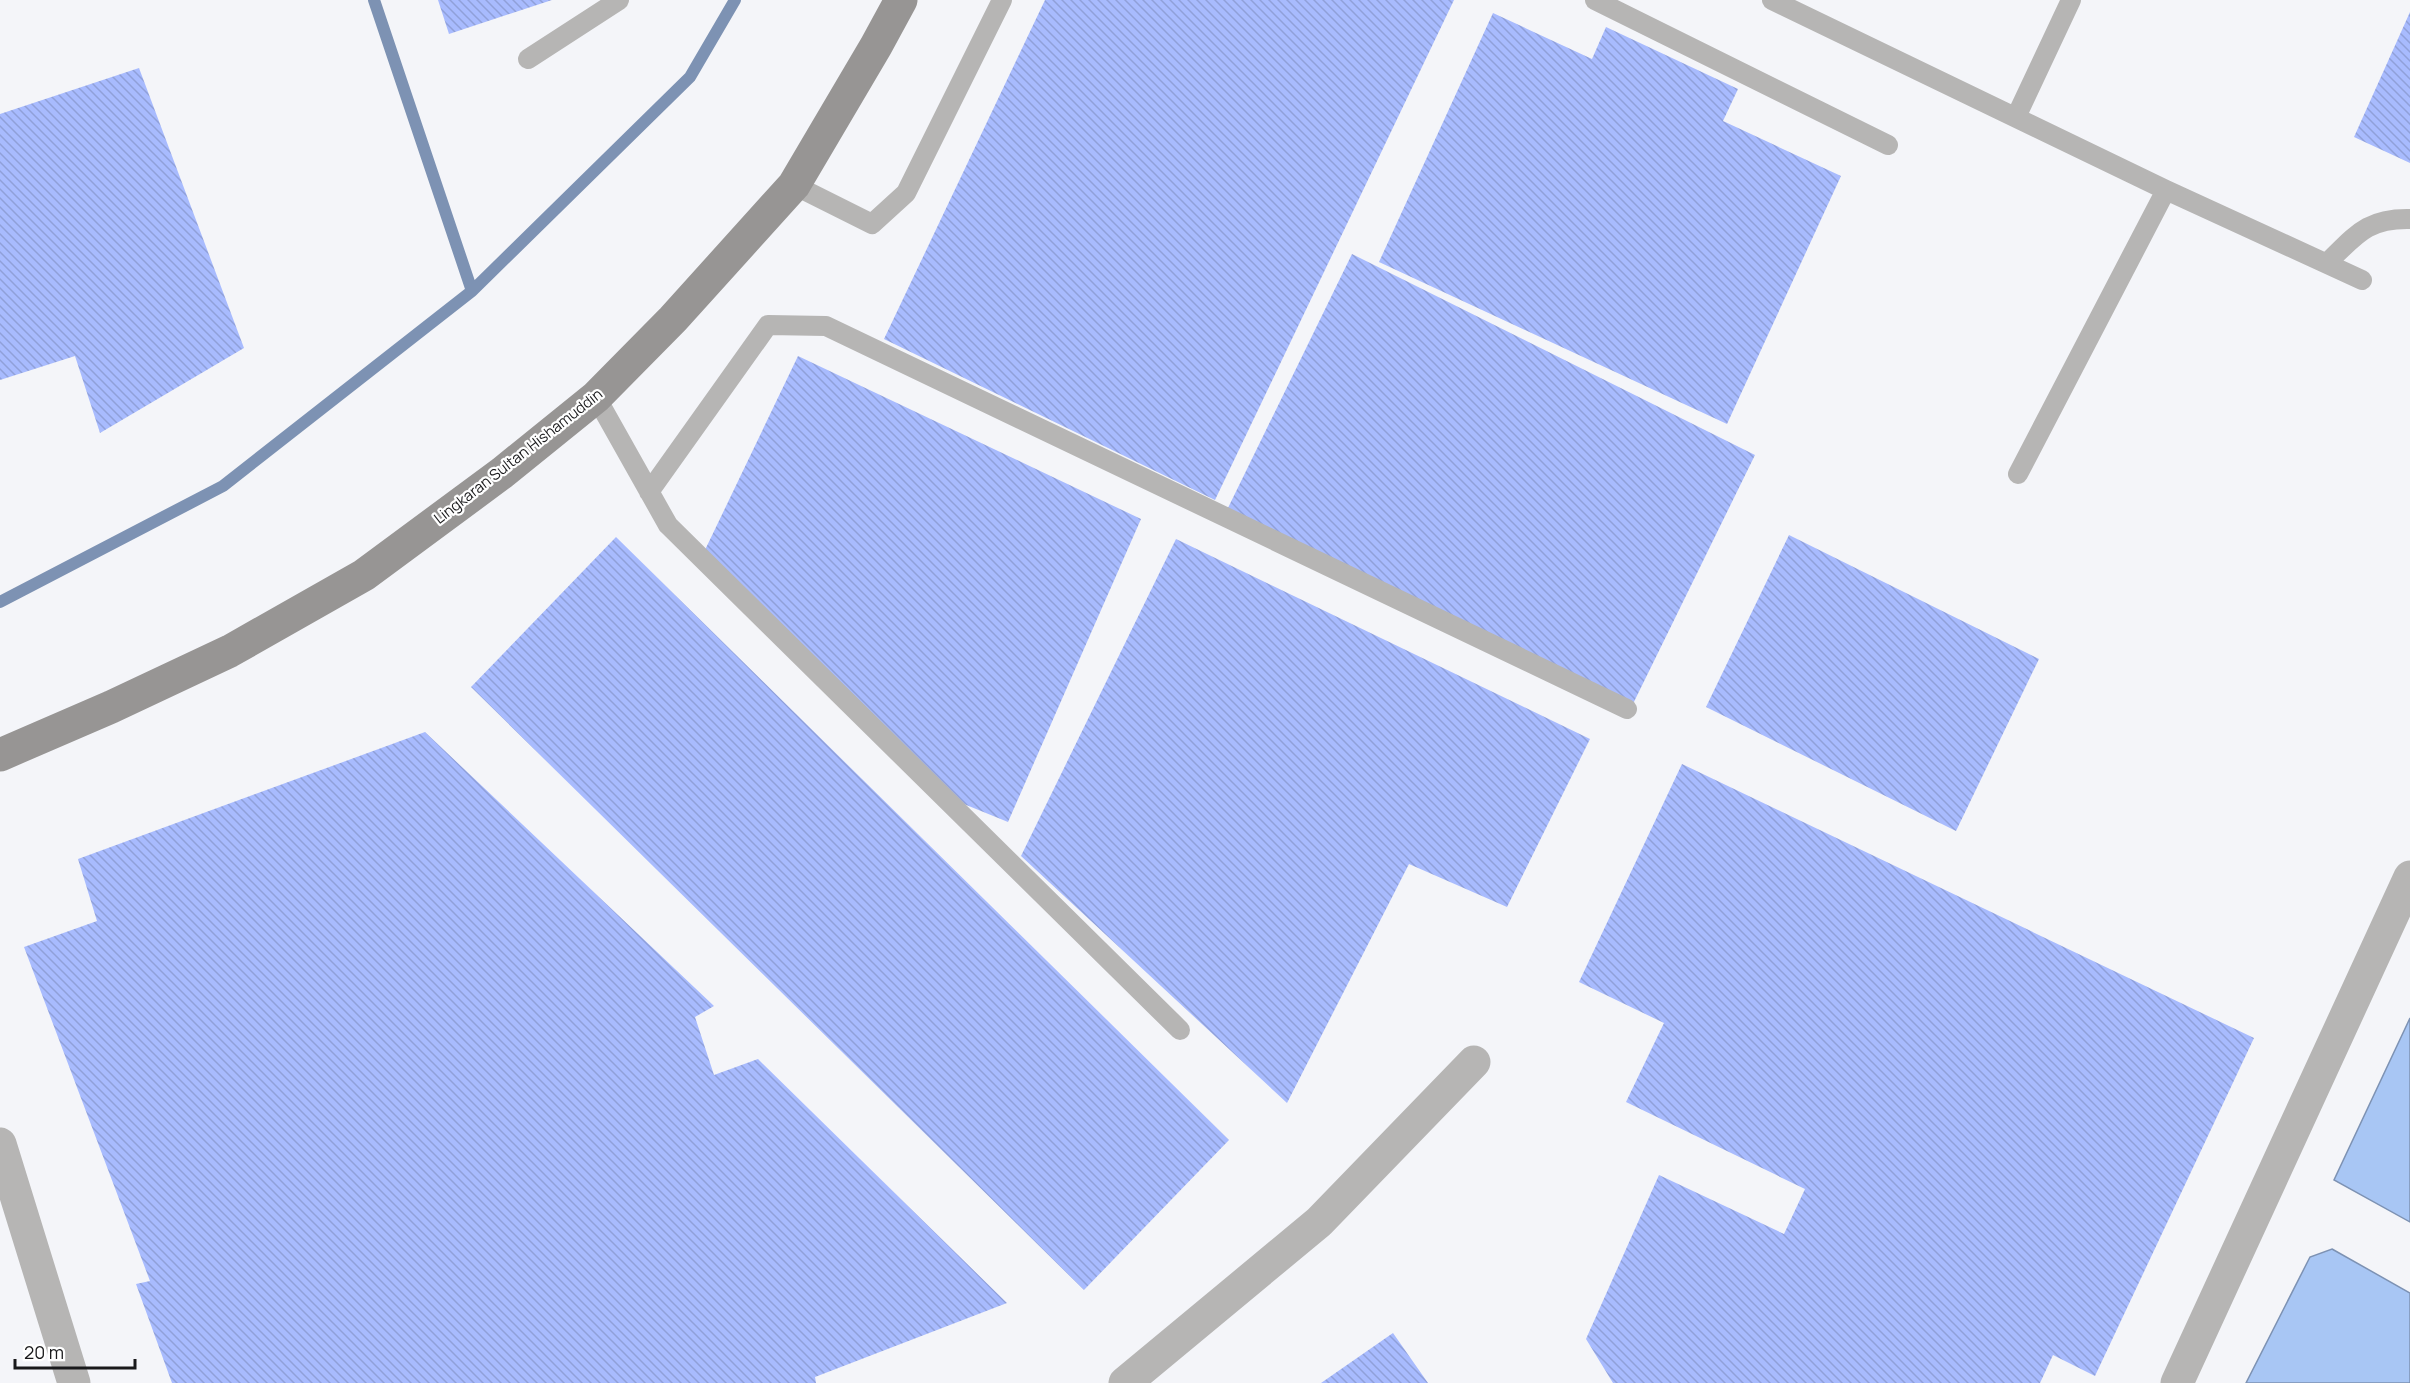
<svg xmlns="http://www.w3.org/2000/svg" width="2410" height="1383" font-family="Manrope,sans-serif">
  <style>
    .water { fill: #a8c6f4; stroke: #7d92b3; stroke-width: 1.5 }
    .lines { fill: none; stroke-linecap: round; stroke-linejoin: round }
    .stream { stroke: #7d92b3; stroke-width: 12 }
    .building { fill: url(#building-back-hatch) }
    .lane { stroke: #b6b5b4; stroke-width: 20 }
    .street { stroke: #b6b5b4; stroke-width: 33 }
    .secondary { stroke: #979594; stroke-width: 33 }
    .labels { text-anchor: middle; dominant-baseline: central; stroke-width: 4.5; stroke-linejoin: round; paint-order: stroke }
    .street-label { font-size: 15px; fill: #19191b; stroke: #fff }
  </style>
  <defs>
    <pattern id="building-back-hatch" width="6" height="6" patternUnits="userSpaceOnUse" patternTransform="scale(1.5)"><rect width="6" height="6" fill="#a8bbfe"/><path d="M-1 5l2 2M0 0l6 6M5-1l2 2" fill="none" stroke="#90a0d9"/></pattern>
  </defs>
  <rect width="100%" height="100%" fill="#f4f5f9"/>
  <path class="water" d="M2410,1018v204l-76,-42z
    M2332,1249l78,44v90h-164l64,-126z"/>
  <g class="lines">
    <path class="stream" d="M374,0l98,291
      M0,602l223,-116 249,-195 218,-214 45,-77"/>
  </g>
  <path class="building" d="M438,0h114l-103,34z
    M1045,0h409l-239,500 -331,-161z
    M2410,12v151l-56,-26z
    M1493,13l99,46 14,-32 132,62 -15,32 118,55 -114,248 -348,-162z
    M139,68l105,280 -144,85 -25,-77 -75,24v-266z
    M1352,254l403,201 -126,257 -403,-200z
    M798,356l343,163 -133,303 -54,-22 -249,-250z
    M1789,535l250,124 -83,172 -250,-124z
    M616,537l613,603 -145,150 -613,-603z
    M1176,539l414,200 -83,168 -98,-43 -122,239 -266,-247z
    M425,732l289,274 -19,11 19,58 44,-16 249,244 -192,74 1,6h-644l-36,-99 14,-3 -126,-334 73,-26 -19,-62z
    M1682,764l572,274 -159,338 -42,-21 -13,28h-427l-27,-44 73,-164 125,59 21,-45 -179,-87 38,-79 -85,-41z
    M1393,1333l35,50h-107z"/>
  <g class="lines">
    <path class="lane" d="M1595,0l293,145
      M1772,0l394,190 196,90
      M528,59l91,-59
      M2016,117l55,-117
      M794,185l78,39 34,-31 96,-193
      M2327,263c29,-28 40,-45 83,-44
      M596,397l72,128 512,505
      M2018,474l148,-284
      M649,492l119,-167 58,1 801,383"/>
    <path class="street" d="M0,1144l74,239
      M1125,1383l194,-161 155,-160
      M2177,1383l233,-506"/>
    <path class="secondary" d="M0,755l111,-48 119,-56 134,-76 138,-102 94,-76 77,-78 121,-134 82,-139 25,-46"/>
  </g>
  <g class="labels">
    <g class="street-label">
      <text transform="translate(518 456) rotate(-38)">Lingkaran Sultan Hishamuddin</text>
    </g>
  </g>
  <path d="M15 1359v9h120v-9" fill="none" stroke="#19191b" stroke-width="3"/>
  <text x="24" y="1359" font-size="18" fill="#19191b" stroke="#ffffff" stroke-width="4.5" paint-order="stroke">20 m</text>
</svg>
